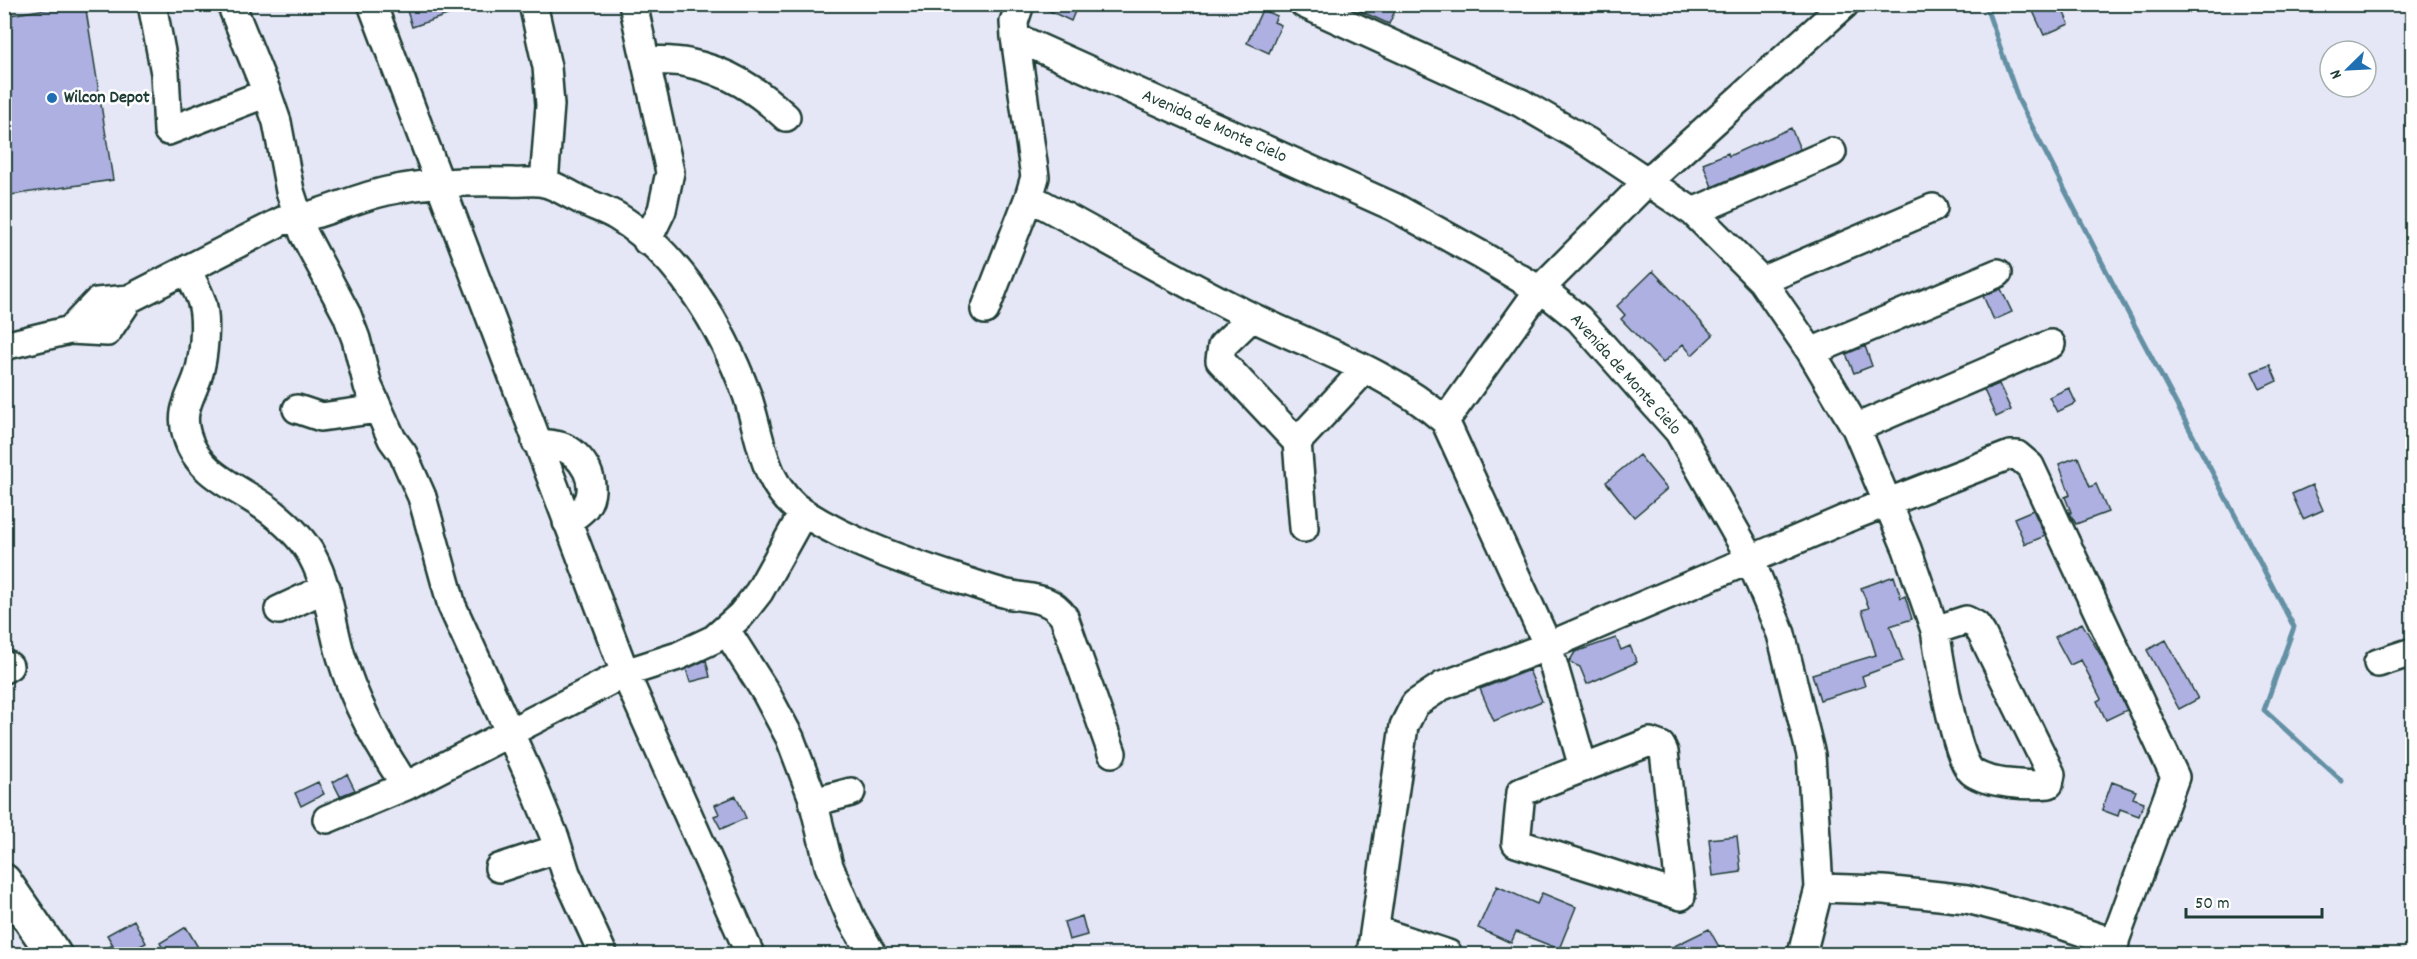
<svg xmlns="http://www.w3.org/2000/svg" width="2417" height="959" font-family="Dekko,sans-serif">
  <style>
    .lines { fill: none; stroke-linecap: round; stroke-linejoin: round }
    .stream { stroke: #6390a4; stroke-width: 5 }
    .building { fill: #adb0e1; stroke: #1f3d34; stroke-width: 1.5 }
    .minor-casing { stroke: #1f3d34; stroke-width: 32 }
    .highway-casing { stroke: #1f3d34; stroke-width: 38 }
    .minor { stroke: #fff; stroke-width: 27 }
    .highway { stroke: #fff; stroke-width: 33 }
    .poi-dot { fill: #1f6fb2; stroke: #fff; stroke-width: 2 }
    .labels { text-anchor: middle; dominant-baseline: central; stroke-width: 5; stroke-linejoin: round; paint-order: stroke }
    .poi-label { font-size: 18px; font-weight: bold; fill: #1f3d34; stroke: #fff; text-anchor: start }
    .street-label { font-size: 18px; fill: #1f3d34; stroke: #fff }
  </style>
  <rect width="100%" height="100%" fill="#e6e7f6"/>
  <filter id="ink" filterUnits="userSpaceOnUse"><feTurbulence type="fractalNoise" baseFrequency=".0167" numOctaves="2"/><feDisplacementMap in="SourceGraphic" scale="12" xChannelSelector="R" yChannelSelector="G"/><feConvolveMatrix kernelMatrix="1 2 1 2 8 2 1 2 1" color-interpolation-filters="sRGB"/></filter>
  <g filter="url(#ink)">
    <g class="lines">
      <path class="stream" d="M1985,4l34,97 107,208 168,318 -30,83 78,71"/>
    </g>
    <path class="building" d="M77,4h8l28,176 -109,16v-180z
      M405,4h65l1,3 -59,20z
      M1035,4h43l-7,17z
      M1345,4h53l-9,20z
      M2042,4h18l9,20 -25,11 -12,-26z
      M1262,10l15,6 -3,6 7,3 -12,28 -22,-10z
      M1791,128l9,21 -88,38 -9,-24 25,-10 1,3z
      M1653,271l60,64 -21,20 -9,-11 -20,19 -42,-44 4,-4 -8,-9z
      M2001,289l11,23 -18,8 -11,-24z
      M1865,346l7,20 -18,7 -8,-19z
      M2270,365l7,16 -17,8 -8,-17z
      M1999,384l12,26 -15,7 -12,-27z
      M2069,388l7,15 -19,9 -8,-15z
      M1639,455l28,34 -33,28 -28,-35z
      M2078,457l12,30 6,-3 12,28 -32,12 -7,-12h2l-6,-15 5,-2 -11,-31z
      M2312,485l11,25 -20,9 -11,-25z
      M2033,510l12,26 -20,8 -11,-26z
      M1894,576l7,22 4,-2 7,23 -22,7 13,35 -41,15 3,10 -45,14 -8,-26 64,-19 -14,-45 7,-2 -8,-20z
      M2082,623l19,33 26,54 -21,10 -9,-19 4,-2 -20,-39 -11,5 -15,-28z
      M1616,638l5,12 9,-4 7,16 -50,22 -7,-17 -11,-5 6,-10z
      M2166,640l32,59 -19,10 -32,-59z
      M706,660l4,17 -20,5 -4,-13z
      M1529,670l13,31 -48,20 -14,-32z
      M347,774l8,16 -15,6 -7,-14z
      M318,782l6,12 -23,12 -6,-13z
      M2112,782l24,9 -3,7 11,4 -5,14 -19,-7 -2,7 -16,-6z
      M736,796l10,22 -25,11 -7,-13 5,-2 -4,-9z
      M1737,836l4,36 -28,4 -4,-37z
      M1497,886l40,18 5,-11 34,14 -17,42 -43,-17 -5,11 -33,-15z
      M1082,916l5,19 -18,5 -5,-18z
      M134,920l12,23 -21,11h-30l18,-9 -6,-10z
      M186,927l16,27h-36l-6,-11z
      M1709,929l14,25h-65z"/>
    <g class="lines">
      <defs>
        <path id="minor" d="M152,4l13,69 3,58 99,-38 10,29 13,69 14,43 43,81 9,24 12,47 24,53 11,15 19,43 30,109 77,169 26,63 11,35 37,81
          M231,4l36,89
          M372,4l253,669 125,281
          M533,4l14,63 3,38 -6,78
          M633,4l37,168 -8,38 -15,31
          M1304,4l217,99 67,39 105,70 69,69 49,71 45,76 51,121 28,81
          M1015,37l379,170 87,48 72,43 26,21 100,113 68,120 34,82 30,121 8,133 -17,66
          M646,60c14,1 29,0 42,3 40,8 69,27 98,54
          M1029,197c75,40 149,84 225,121 64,31 137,55 191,103l103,225 35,121
          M1693,212l139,-60
          M187,270c5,11 12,22 15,33 5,18 2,55 -4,73 -7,21 -19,35 -11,60 12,42 55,52 86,77 15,12 30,26 39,43 17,31 19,67 29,100 14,48 37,89 65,130
          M1762,281l171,-73
          M985,310l44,-113 6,-20 -20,-140 -1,-15 6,-18
          M1252,317l-30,29 -2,14 77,82 7,86
          M70,330l27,-28 32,-3 153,-78c37,-4 69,-22 105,-30 41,-9 81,-10 124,-9 10,1 24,-2 34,1 12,3 25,12 36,17 12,6 26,10 37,17 62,38 104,111 129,178 14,41 16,93 57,118 47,30 103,49 155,66 16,5 32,11 48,15 23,5 43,2 57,23l48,136
          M4,346l66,-16 37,2 22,-33
          M1811,352l187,-79
          M297,409l24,8 57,-8
          M1445,421l94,-131 108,-108 198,-178
          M1856,428l195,-84
          M536,442c8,2 16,2 24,4 23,7 41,39 25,61 -4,5 -12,10 -18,15
          M1297,442l68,-73
          M279,610l47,-22
          M1966,620l10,5 6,9 69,140 -2,10c-20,2 -61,0 -77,-12 -17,-13 -33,-117 -37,-142z
          M726,630l40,63 24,45 22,58 17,70 23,54 20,34
          M2378,663l34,-11
          M4,669l5,-3
          M1650,742l11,4 3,6 17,144 -165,-53 5,-51z
          M814,802l37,-10
          M327,819l79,-33 219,-113 53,-17 36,-17 27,-24 18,-23 44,-79
          M499,868l58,-19
          M1819,888l65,2 83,9 77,20 71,24
          M1375,930l73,24
          M1371,954l33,-228 11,-22 27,-18 106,-40 297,-127 165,-64h7l13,11 145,311 -65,177"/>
        <path id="highway" d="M4,881l50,73"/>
      </defs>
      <use href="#minor" class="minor-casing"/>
      <use href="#highway" class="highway-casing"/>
      <use href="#minor" class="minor"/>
      <use href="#highway" class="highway"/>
    </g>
  </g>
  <circle class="poi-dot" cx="52" cy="98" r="6"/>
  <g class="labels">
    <g class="poi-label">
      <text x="64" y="98">Wilcon Depot</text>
    </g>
    <g class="street-label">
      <text transform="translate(1214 127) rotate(24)">Avenida de Monte Cielo</text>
      <text transform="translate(1625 375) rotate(48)">Avenida de Monte Cielo</text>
    </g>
  </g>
  <rect width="2417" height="959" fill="none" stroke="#fff" stroke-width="24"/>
  <rect x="12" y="12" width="2393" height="935" fill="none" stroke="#1f3d34" stroke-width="2" filter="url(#ink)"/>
  <g transform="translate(2348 69) rotate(246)"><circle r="28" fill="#ffffff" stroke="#a5b1ae" stroke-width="1.5"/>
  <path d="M0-4.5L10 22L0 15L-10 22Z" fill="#1f6fb2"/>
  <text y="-9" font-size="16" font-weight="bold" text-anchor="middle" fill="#1f3d34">N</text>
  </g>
  <path d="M2186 908v9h136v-9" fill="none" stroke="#1f3d34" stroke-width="3"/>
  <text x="2195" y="908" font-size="18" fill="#1f3d34" stroke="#ffffff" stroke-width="4.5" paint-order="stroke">50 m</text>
</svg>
